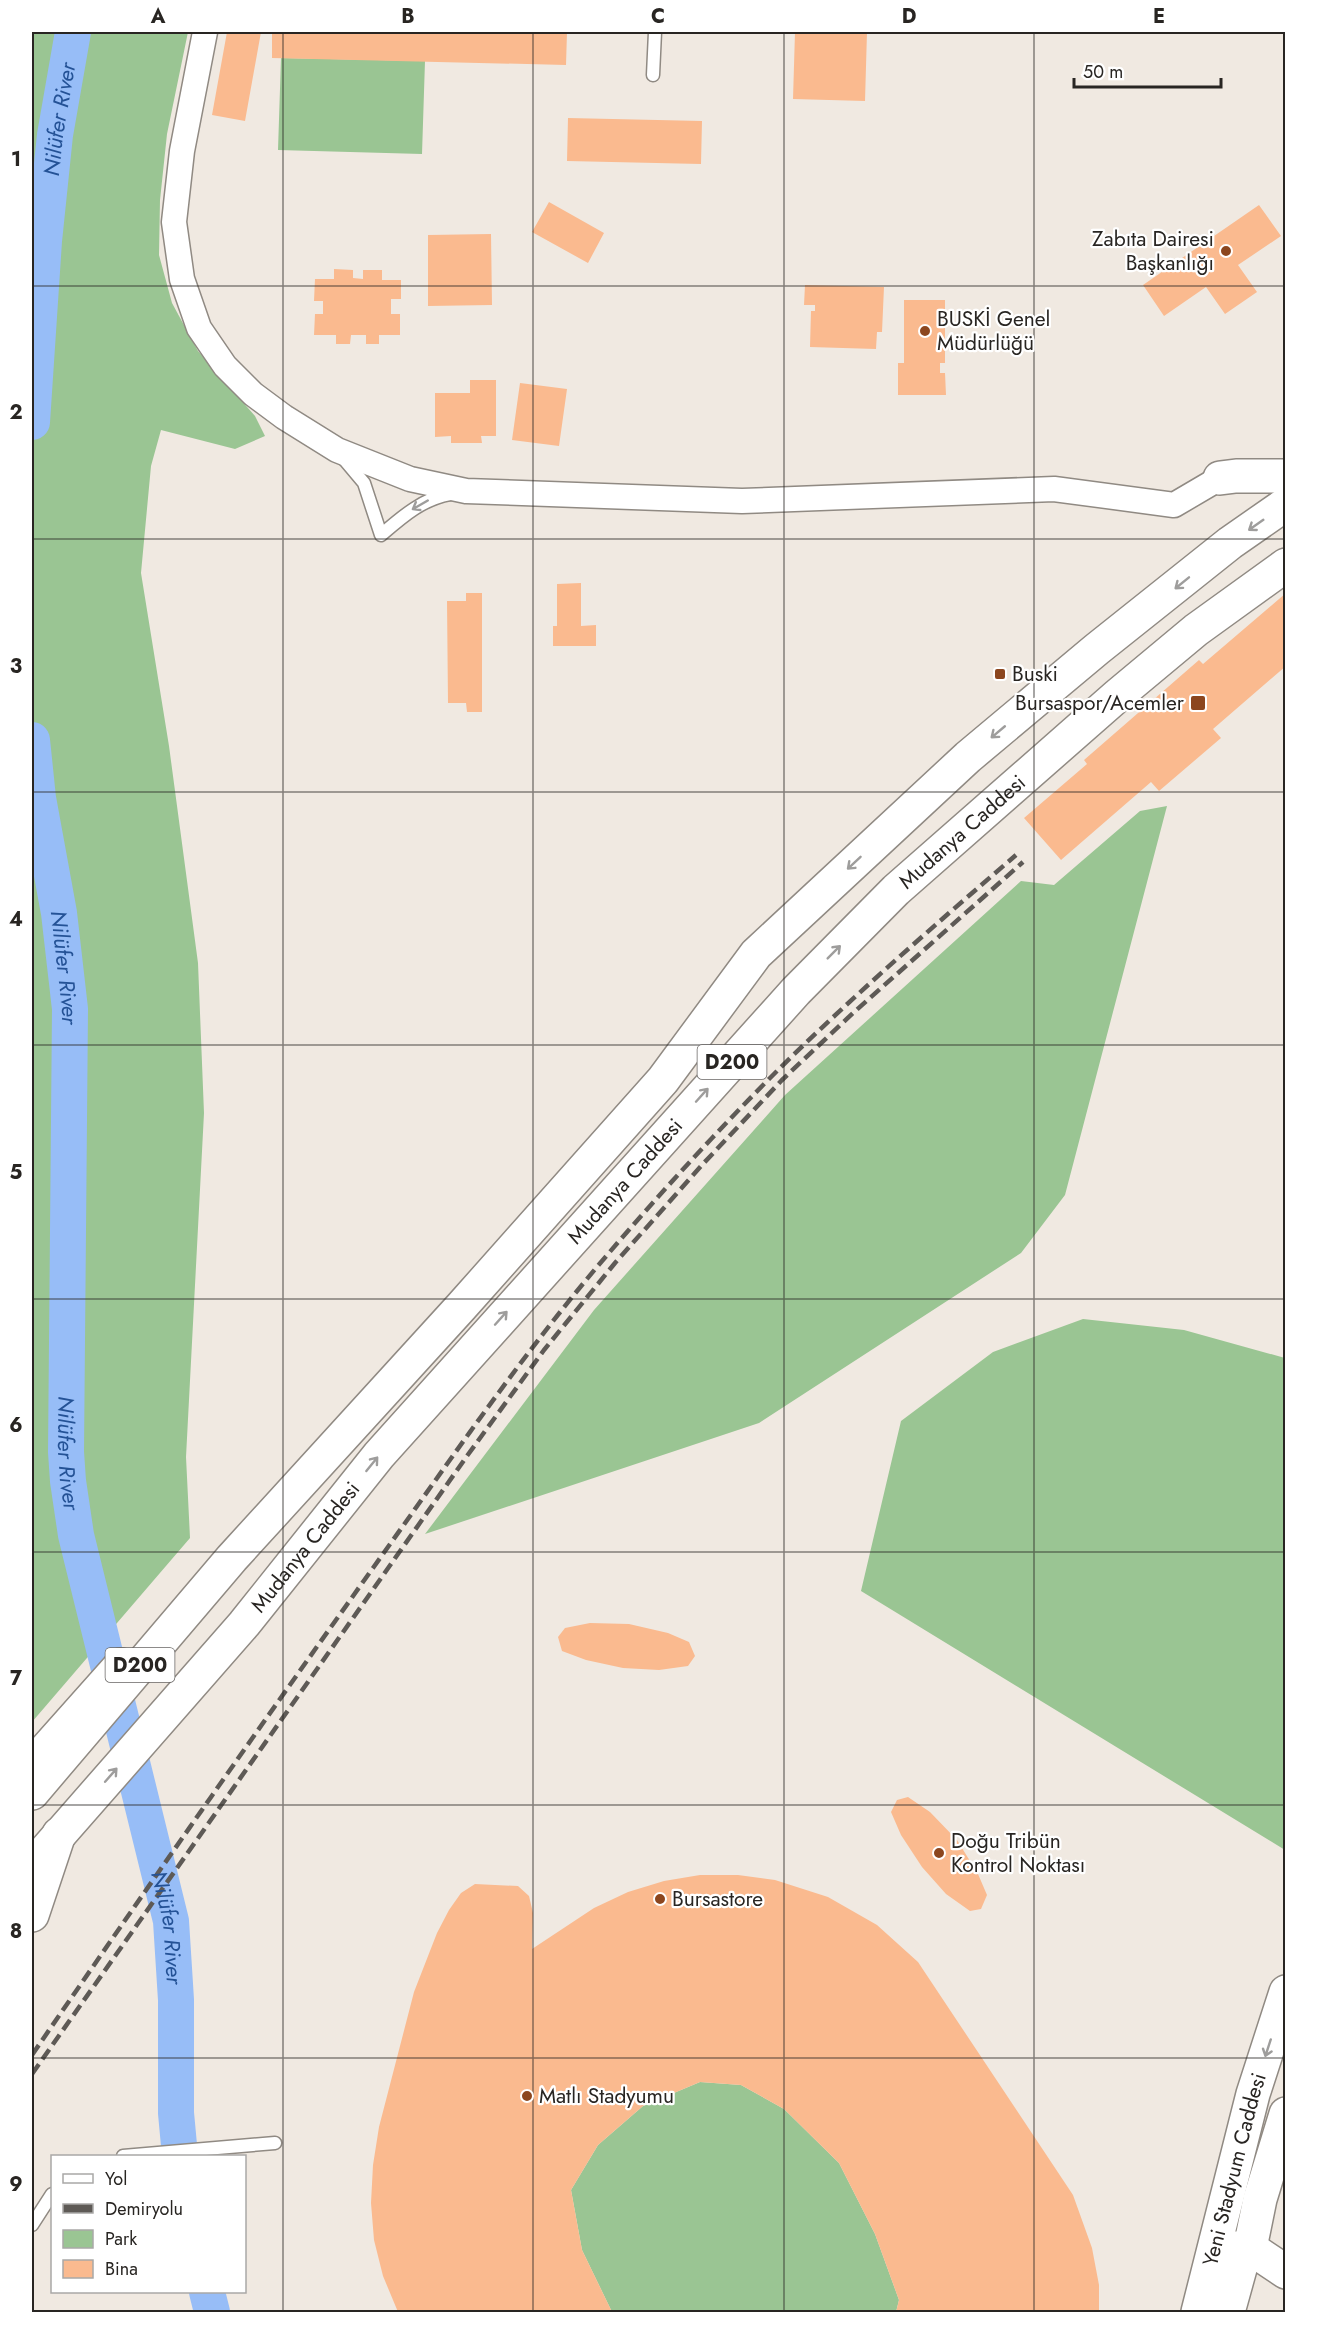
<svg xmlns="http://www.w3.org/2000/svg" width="1317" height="2344" font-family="Jost,sans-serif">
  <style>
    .green { fill: #9ac593 }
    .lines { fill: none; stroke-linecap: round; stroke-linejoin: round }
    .river { stroke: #97bdf7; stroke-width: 36 }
    .building { fill: #faba8f }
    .lane-casing { stroke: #908a83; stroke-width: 15 }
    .street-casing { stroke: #908a83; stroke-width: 27 }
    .secondary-casing { stroke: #908a83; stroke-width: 36 }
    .primary-casing { stroke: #908a83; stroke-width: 36 }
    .highway-casing { stroke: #908a83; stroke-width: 36 }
    .lane { stroke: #fff; stroke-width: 12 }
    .street { stroke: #fff; stroke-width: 24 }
    .secondary { stroke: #fff; stroke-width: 33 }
    .primary { stroke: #fff; stroke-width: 33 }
    .highway { stroke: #fff; stroke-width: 33 }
    .rail { stroke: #5e5a56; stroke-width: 4.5; stroke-dasharray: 12 6; stroke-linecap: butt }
    .oneway { stroke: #9e9d9c }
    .grid { fill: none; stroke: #282522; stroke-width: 1.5; stroke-opacity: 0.55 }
    .poi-dot { fill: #8c461e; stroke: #fff; stroke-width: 2 }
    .labels { text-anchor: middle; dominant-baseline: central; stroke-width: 4.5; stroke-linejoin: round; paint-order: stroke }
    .shield { fill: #fff; stroke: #686664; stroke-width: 1.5 }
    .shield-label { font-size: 20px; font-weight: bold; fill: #282522 }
    .poi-label { font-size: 21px; fill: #282522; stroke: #fff; text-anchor: start }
    .street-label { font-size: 21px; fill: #282522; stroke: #fff }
    .water-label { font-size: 22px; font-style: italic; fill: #245296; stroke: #fff }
    .neatline { fill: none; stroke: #282522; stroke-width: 2 }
    .grid-label { font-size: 20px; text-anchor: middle; font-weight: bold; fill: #282522 }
  </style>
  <rect width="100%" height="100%" fill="#f0e9e1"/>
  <path class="green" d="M32,32h156l-21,102 -7,66 -1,55 13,48 26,48 57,65 10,20 -30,13 -74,-19 -10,36 -10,107 28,173 29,217 6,150 -18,344 4,81 -158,184z
    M281,58l144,3 -3,93 -144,-4z
    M1167,806l-102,389 -44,58 -262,170 -334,111 169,-224 191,-215 236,-214 33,4 86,-74z
    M1083,1319l101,11 101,28v492l-424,-259 40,-170 92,-69z
    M700,2082l41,3 43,24 55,54 36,71 24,66 -3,12h-284l-30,-62 -11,-60 27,-45 45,-39z"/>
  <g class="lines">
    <g class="river">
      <path id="s1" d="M32,422l12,-181 11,-106 18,-103"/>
      <path id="s2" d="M32,740l6,58 21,115 11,96 -4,443 2,29 8,54 95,386 5,79v113l4,43"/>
      <path d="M207,2292l5,20"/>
    </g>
  </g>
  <path class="building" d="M227,32h34l-16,89 -33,-6z
    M272,32h295l-1,33 -294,-7z
    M795,32h72l-2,69 -72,-2z
    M568,118l134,3 -1,43 -134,-3z
    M549,202l55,31 -16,30 -56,-31z
    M1259,205l22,31 -43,29 19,27 -32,22 -19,-27 -42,29 -21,-31z
    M491,234l1,71 -64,1v-71z
    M334,269l19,1v8l10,1v-9h19v10h19v19h-10v15h9v21h-21v9h-13v-9h-15l-1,9h-14v-9h-22l1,-21h8v-13h-9l1,-22h19z
    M805,285l79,2 -2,45h-5l-1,17 -66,-2 1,-36h4v-6h-11z
    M904,300h41v63h-5v10h5l1,22h-48v-32h6z
    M470,380h26v56h-15l1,7h-31v-7l-16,1v-44h35z
    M520,383l47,6 -8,57 -47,-6z
    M581,583v43l15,-1v21h-43v-20h4v-42z
    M466,593h16v119h-15l-1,-9h-18l-1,-102h19z
    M1286,593v73l-73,63 8,9 -62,53 -8,-9 -90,78 -37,-42 63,-54 -3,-4 115,-100 4,4z
    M590,1623l39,1 39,9 21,9 6,14 -7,10 -29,4 -36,-2 -37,-8 -24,-9 -4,-14 7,-9z
    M908,1797l22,15 27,28 21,34 9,21 -6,14 -11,2 -24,-17 -24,-27 -21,-32 -10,-23 6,-12z
    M700,1875h38l37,5 53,17 49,28 41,37 155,233 19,53 7,37v27h-203l3,-12 -24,-66 -36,-71 -55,-54 -43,-24 -41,-3 -57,24 -45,39 -27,45 11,60 30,62h-214l-15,-36 -9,-36 -3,-37 2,-38 6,-38 35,-135 23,-59 12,-23 12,-17 14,-9 43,2 11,10 4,17 -1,36 62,-41 34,-16 36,-11z"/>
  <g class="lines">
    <defs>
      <path id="lane" d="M653,75l2,-43
        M343,458l21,25 17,52c21,-18 41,-36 69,-41
        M123,2156l152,-13
        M32,2225l20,-31"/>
      <path id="street" d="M205,32l-23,119 -8,71 8,57 17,49 26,38 28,28 31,23 53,33 73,29 56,12 276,10 312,-12 120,16 46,-27"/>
      <path id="secondary" d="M32,1915l27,-81
        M1221,2248h29l36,24"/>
      <g id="primary">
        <path d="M32,1765l89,-100"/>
        <path id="s3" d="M1198,2312l55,-218 33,-102"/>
        <path d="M1228,2312l13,-47 9,-17 10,-49 26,-85"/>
      </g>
      <g id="highway">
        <path d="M1220,478l16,-2h50"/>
        <path d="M32,1793l200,-235 229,-251 202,-227 93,-126 212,-197 129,-108 133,-106 56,-39"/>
        <path id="s4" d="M32,1866l212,-242 135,-169 417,-464 100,-101 222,-195 78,-65 90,-65"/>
      </g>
    </defs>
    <use href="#lane" class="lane-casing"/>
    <use href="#street" class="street-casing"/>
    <use href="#secondary" class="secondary-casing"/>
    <use href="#primary" class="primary-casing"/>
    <use href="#highway" class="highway-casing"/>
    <use href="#lane" class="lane"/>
    <use href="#street" class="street"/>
    <use href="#secondary" class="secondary"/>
    <use href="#primary" class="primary"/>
    <use href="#highway" class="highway"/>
    <path class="rail" d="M32,2055c112,-163 226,-326 341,-487 76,-106 150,-215 235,-314 54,-63 111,-125 170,-184 76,-75 157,-145 238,-215
      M32,2074l435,-618 77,-106 71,-87 87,-98 80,-85 71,-67 170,-151"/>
  </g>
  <defs><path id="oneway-shaft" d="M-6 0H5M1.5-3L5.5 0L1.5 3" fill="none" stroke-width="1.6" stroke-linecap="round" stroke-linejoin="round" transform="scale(1.5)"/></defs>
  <g class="oneway">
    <use href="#oneway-shaft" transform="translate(420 505) rotate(150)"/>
    <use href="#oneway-shaft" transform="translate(1256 525) rotate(145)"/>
    <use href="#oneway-shaft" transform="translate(1182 583) rotate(141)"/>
    <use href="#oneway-shaft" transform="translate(998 732) rotate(140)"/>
    <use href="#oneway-shaft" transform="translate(854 863) rotate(137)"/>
    <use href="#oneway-shaft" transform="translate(834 952) rotate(-45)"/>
    <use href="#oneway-shaft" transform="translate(702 1095) rotate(-48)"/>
    <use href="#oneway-shaft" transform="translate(501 1318) rotate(-48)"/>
    <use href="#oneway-shaft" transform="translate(372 1464) rotate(-51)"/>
    <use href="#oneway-shaft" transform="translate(111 1775) rotate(-49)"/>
    <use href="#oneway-shaft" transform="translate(1268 2048) rotate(108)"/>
  </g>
  <path class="grid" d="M283,32v2280M533,32v2280M784,32v2280M1034,32v2280M32,286h1254M32,539h1254M32,792h1254M32,1045h1254M32,1299h1254M32,1552h1254M32,1805h1254M32,2058h1254"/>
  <g class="poi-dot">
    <circle cx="1226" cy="251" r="6"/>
    <circle cx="925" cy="331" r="6"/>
    <rect x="994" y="668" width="12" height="12" rx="3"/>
    <rect x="1190" y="695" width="16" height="16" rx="3"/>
    <circle cx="939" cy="1853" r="6"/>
    <circle cx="660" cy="1899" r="6"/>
    <circle cx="527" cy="2096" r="6"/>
  </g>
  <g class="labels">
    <g class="shield">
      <rect x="697.5" y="1045" width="69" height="34" rx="4.5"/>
      <rect x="105.5" y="1648" width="69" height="34" rx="4.5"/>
    </g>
    <g class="shield-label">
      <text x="732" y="1062">D200</text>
      <text x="140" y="1665">D200</text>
    </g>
    <g class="poi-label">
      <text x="1214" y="239" text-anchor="end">Zabıta Dairesi<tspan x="1214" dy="24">Başkanlığı</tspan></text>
      <text x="937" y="319">BUSKİ Genel<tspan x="937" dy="24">Müdürlüğü</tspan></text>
      <text x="1012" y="674">Buski</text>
      <text x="1184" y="703" text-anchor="end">Bursaspor/Acemler</text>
      <text x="951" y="1841">Doğu Tribün<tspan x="951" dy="24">Kontrol Noktası</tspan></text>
      <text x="672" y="1899">Bursastore</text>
      <text x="539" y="2096">Matlı Stadyumu</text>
    </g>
    <g class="street-label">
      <text stroke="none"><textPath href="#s4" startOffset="1392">Mudanya Caddesi</textPath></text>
      <text stroke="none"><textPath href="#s4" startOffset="906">Mudanya Caddesi</textPath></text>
      <text stroke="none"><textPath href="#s4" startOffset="420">Mudanya Caddesi</textPath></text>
      <text stroke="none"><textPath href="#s3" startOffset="147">Yeni Stadyum Caddesi</textPath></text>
    </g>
    <g class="water-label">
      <text stroke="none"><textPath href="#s1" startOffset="304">Nilüfer River</textPath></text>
      <text stroke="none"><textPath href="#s2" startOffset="230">Nilüfer River</textPath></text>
      <text stroke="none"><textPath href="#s2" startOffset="716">Nilüfer River</textPath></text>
      <text stroke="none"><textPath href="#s2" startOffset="1202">Nilüfer River</textPath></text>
    </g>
  </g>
  <rect width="1317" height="2344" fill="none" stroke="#ffffff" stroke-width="66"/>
  <rect x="51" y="2155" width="195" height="138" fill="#ffffff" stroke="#a9a8a7" stroke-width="1.5"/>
  <rect x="63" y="2174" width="30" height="9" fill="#ffffff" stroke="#a9a8a7" stroke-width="1.5"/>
  <text x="105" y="2185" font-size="18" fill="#282522">Yol</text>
  <rect x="63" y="2204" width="30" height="9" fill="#5e5a56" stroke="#a9a8a7" stroke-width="1.5"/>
  <text x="105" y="2215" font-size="18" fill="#282522">Demiryolu</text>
  <rect x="63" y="2230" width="30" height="18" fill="#9ac593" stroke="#a9a8a7" stroke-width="1.5"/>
  <text x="105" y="2245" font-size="18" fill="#282522">Park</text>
  <rect x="63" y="2260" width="30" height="18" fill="#faba8f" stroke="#a9a8a7" stroke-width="1.5"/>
  <text x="105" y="2275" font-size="18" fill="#282522">Bina</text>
  <path d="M1074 78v9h147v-9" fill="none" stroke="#282522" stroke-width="3"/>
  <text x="1083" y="78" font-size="18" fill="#282522" stroke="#ffffff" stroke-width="4.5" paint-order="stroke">50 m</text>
  <rect x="33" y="33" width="1251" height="2278" class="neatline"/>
  <g class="grid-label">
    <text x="158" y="23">A</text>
    <text x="408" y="23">B</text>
    <text x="658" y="23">C</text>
    <text x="909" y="23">D</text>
    <text x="1159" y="23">E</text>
    <text x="16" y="166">1</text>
    <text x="16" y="419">2</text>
    <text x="16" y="673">3</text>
    <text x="16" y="926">4</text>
    <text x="16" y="1179">5</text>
    <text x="16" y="1432">6</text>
    <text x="16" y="1685">7</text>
    <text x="16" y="1938">8</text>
    <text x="16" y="2191">9</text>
  </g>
</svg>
